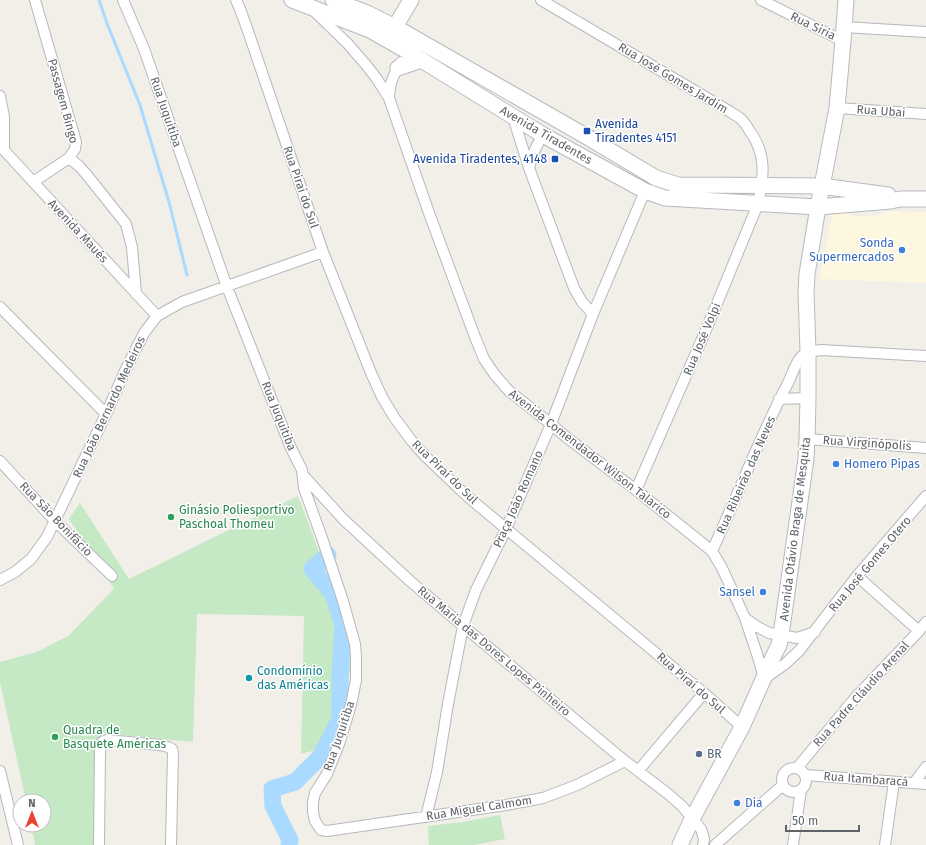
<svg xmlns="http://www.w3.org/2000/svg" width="926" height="845" font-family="'Fira Sans',sans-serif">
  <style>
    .commercial { fill: #fef7e0 }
    .green { fill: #c5e8c5 }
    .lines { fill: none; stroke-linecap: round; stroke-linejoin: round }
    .stream { stroke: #aadaff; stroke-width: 3 }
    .river { stroke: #aadaff; stroke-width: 17 }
    .street-casing { stroke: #b5b8bc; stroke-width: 12 }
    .secondary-casing { stroke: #b6babf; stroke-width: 17 }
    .street { stroke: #fff; stroke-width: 10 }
    .secondary { stroke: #fff; stroke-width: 15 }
    .transit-dot { fill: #1a4fb4; stroke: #fff; stroke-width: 1.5 }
    .shop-dot { fill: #3f7fe0; stroke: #fff; stroke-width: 1.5 }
    .leisure-dot { fill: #2e9e5b; stroke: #fff; stroke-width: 1.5 }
    .culture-dot { fill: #0f9aa8; stroke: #fff; stroke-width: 1.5 }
    .service-dot { fill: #5c6f8a; stroke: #fff; stroke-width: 1.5 }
    .labels { text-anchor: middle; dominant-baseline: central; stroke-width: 3; stroke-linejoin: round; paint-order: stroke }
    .street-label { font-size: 12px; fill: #5f6368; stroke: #fff }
    .transit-label { font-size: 12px; fill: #164399; stroke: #fff; text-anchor: start }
    .shop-label { font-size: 12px; fill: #366cbe; stroke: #fff; text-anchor: end }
    .leisure-label { font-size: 12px; fill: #27864d; stroke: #fff; text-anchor: start }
    .culture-label { font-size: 12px; fill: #0d838f; stroke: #fff; text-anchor: start }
    .service-label { font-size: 12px; fill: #4e5e75; stroke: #fff; text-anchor: start }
  </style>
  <rect width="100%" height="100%" fill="#f1efe8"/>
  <path class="commercial" d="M850,210l1,6h17l11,-1 9,-4 38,1v71l-107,-4 13,-64 5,-4z"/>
  <path class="green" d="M298,496l56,149 -16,99 -37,10 3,-138 -107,-2 -4,128 -91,-9 -5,112h-62l-4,-20h13v-24h-18l-26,-119v-20l37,-10 31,-16 46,-47 -45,-70 11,-16 49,76z
    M500,815l5,24 -31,6h-45l-1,-19 35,-4z"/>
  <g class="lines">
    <path class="stream" d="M99,0l9,26 32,79 29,97 18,73"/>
    <path class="river" d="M289,845l1,-5 -17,-34 -1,-17 23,-7 26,-26 19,-37v-44l3,-50 -10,-31 -21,-25 16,-14"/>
    <defs>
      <path id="street" d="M123,0l21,49 83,238 64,161 11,22 2,18 18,50 21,63 12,43 1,12v24l-5,25 -12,39 -12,30 -12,19 -2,9v10l2,9 6,9 6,1 179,-26 37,-7 34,-13 48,-24
        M236,0l4,9 9,25 74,218 48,121 11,24 12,20 17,23 14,16 43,41 236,196 38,34
        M541,0l188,111c4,3 9,5 13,9 3,3 5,6 7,10 18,24 15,46 9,74l-52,126 -70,160
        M761,0l82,41
        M314,11l34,33 19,22 10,13 12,19 40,115 46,124 9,22 11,16 14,16 42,33 15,13 70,53 76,61 10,17 23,50 13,39 6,22 21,-15 14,-13 58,-75 69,-80
        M844,27l82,5
        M0,96l4,21v33
        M389,98c1,-17 4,-22 12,-36
        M837,108l89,6
        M513,117l16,51 45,120 8,14 11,12
        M0,146l157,170
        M69,158l10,8 8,9 39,49 6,23 4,47
        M529,168c3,-12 7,-23 14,-33
        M33,182l36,-24 6,-9 1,-7 -41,-142
        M0,307l106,107
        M779,399l29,-1
        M807,439l119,9
        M0,461l55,60 57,55
        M303,475l40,44 67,62 53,45 162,135 42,32 15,13 19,23 3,10 -1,6
        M712,551c26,-56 47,-113 76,-168 4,-8 7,-20 14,-27 5,-5 12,-5 19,-6l105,6
        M857,576l62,55
        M0,580l15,-8 16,-13 16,-22 59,-123 19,-43 19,-38 13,-17 25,-14 141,-50
        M745,618l11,8 13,7 28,5 18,-6
        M782 780a12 12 0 1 1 24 0a12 12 0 1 1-24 0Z
        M797,768l58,-70 64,-67 7,-9
        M0,771l18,74
        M638,771l66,-78
        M806,775l120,9
        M914,783l12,-16
        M426,817l11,-45 11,-68 15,-78 13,-36 30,-61 45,-105 42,-110 52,-123
        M99,845l1,-97c0,-5 2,-7 7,-8l53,5 8,2 4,2 1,4 -2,92
        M715,845l68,-60
        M793,845l8,-55
        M885,845l9,-63"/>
      <path id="secondary" d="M292,0l78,30 37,21 136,84 102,56 20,7 153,9 73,-6 9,-2h26
        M333,0l34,13 28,14 194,111 67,40 22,7 143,1 67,9
        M395,27l16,-27
        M398,68l24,-8
        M680,845l12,-26 50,-92 32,-72 5,-10 2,-10 25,-176 1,-20 1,-41v-47l-2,-58 1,-19 11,-67 19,-99 6,-67 3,-41"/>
    </defs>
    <use href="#street" class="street-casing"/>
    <use href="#secondary" class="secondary-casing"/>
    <use href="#street" class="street"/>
    <use href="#secondary" class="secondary"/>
  </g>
  <g class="transit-dot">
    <rect x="583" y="127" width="8" height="8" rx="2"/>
    <rect x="551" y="155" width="8" height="8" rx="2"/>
  </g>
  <g class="shop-dot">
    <circle cx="902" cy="250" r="4"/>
    <circle cx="836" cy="464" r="4"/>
    <circle cx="763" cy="592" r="4"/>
    <circle cx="737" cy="803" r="4"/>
  </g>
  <g class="leisure-dot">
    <circle cx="171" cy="517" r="4"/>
    <circle cx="55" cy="737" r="4"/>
  </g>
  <circle class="culture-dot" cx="249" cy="678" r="4"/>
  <circle class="service-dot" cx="699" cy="754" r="4"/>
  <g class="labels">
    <g class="street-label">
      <text transform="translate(813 26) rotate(26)">Rua Siria</text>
      <text transform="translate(673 78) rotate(31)">Rua José Gomes Jardim</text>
      <text transform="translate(63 101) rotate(75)">Passagem Bingo</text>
      <text transform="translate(881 111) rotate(4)">Rua Ubai</text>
      <text transform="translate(166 112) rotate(71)">Rua Juquitiba</text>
      <text transform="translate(546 135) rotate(30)">Avenida Tiradentes</text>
      <text transform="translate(301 187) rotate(71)">Rua Piraí do Sul</text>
      <text transform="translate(78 231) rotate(47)">Avenida Maués</text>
      <text transform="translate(702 339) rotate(-67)">Rua José Volpi</text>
      <text transform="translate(109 407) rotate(-65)">Rua João Bernardo Medeiros</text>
      <text transform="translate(279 416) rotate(68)">Rua Juquitiba</text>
      <text transform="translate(867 443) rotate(4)">Rua Virginópolis</text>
      <text transform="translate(590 454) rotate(38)">Avenida Comendador Wilson Talarico</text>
      <text transform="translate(445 472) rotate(44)">Rua Piraí do Sul</text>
      <text transform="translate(746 475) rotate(-66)">Rua Ribeirão das Neves</text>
      <text transform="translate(518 499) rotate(-66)">Praça João Romano</text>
      <text transform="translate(56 519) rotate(46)">Rua São Bonifácio</text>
      <text transform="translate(795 529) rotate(-83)">Avenida Otávio Braga de Mesquita</text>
      <text transform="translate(870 564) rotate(-50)">Rua José Gomes Otero</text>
      <text transform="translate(494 651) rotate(40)">Rua Maria das Dores Lopes Pinheiro</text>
      <text transform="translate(691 683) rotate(41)">Rua Piraí do Sul</text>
      <text transform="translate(861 694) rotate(-48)">Rua Padre Cláudio Arenal</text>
      <text transform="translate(339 736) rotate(-71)">Rua Juquitiba</text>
      <text transform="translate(866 779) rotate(4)">Rua Itambaracá</text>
      <text transform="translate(479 808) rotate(-9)">Rua Miguel Calmom</text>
    </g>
    <g class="transit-label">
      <text x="595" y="124">Avenida<tspan x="595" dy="14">Tiradentes 4151</tspan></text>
      <text x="547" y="159" text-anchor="end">Avenida Tiradentes, 4148</text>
    </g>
    <g class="shop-label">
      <text x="894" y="243">Sonda<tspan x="894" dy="14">Supermercados</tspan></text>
      <text x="844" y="464" text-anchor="start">Homero Pipas</text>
      <text x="755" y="592">Sansel</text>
      <text x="745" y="803" text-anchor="start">Dia</text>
    </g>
    <g class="leisure-label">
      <text x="179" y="510">Ginásio Poliesportivo<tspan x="179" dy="14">Paschoal Thomeu</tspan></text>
      <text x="63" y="730">Quadra de<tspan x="63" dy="14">Basquete Américas</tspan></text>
    </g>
    <g class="culture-label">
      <text x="257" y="671">Condomínio<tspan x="257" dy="14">das Américas</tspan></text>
    </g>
    <g class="service-label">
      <text x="707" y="754">BR</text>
    </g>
  </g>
  <g transform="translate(32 813)"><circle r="19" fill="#ffffff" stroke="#bfc1c3"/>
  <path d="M0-3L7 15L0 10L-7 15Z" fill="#ea4335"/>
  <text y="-6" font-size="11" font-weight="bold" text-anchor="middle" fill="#5f6368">N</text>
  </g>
  <path d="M786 825v6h73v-6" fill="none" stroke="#5f6368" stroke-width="2"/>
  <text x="792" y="825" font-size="12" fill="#5f6368" stroke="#ffffff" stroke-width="3" paint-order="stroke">50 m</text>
</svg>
